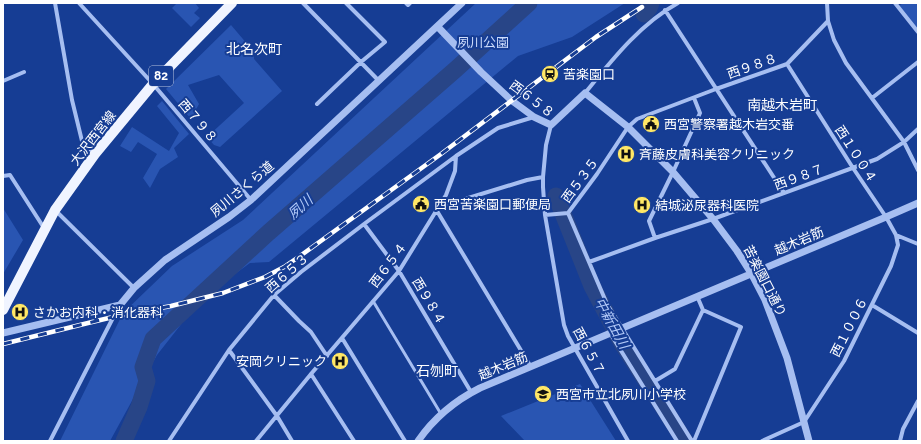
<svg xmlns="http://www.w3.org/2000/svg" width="921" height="444" font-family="Raleway,'Noto Sans JP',sans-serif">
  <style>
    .green { fill: #2955b2 }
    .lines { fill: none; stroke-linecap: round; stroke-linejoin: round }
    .river { stroke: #284587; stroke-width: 17 }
    .service { stroke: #a6bef1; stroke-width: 3 }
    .minor { stroke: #a6bef1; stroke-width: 4 }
    .tertiary { stroke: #a6bef1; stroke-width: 7 }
    .primary { stroke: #f0f4ff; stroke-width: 10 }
    .rail-casing { stroke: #fff; stroke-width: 4.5 }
    .rail { stroke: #163d94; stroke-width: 3; stroke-dasharray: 9; stroke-linecap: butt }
    .labels { text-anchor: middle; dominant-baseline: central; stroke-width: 4; stroke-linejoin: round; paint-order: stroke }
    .shield { fill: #163d94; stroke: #b9c5df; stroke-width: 1 }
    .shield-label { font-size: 12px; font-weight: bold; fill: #fff }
    .park-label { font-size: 13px; fill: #cddcfc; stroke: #163d94 }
    .street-label { font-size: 13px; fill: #fff; stroke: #163d94 }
    .poi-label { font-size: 13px; fill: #fff; stroke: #163d94; text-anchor: start }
    .neighbourhood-label { font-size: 14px; fill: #fff; stroke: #163d94 }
    .water-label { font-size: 14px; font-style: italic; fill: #b2c9f8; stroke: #163d94 }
  </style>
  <rect width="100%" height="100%" fill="#163d94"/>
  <path class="green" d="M177,3h18l4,5 -5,5 6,5 -9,9 -19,-19z
    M476,3h149l-53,34 -54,19 -249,206 -19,1 -49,36 -44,56 -47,86h-50l63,-128 49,-47 71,-46z
    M903,3h15v27l-19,-24z
    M231,25l23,27v7l28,32 -62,56 -6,-2 -7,-8 37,-34 -25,-28 -31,10 11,19 -8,15 -25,-30z
    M162,101l27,33 -15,14 4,9 -18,12 -10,19 -7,-10 14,-24 -19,-12 -7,10 -11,-6 12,-19 37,24 10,-18 -22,-27z
    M3,208l20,32 -20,34z
    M580,384l36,57h-91l-24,-25z"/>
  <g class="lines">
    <path class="river" d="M644,14l5,-6 2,-5
      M556,196l36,90 31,59 62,96
      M124,441l15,-34 8,-26 -4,-14 10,-28 115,-106 187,-163 74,-67"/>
    <path class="service" d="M373,301l68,113"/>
    <path class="minor" d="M55,3l17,97 10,41 12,12
      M79,3l74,81 98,116
      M303,3l76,78
      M406,3l2,2 2,-2
      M827,3l1,18 6,19 12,23 58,79 14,28
      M895,3l23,29
      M665,10l119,183
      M787,64l66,104 33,49 10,18 22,9
      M3,81l21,-9
      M585,93c27,-33 55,-69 93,-90
      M872,98l46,-36
      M317,104l44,-42 24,-20 -39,-39
      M551,125l-5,20 -3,32v10l2,28 19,110 4,11 60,105
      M3,176l7,-1 34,53
      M439,207l88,-27 16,-3
      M55,210l79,78
      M437,211l94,156
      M568,213l29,-39 31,-47 9,-8 79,-30 71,-25 41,-43
      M568,213l39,91 85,137
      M545,215l23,-2
      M364,224l35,47 72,121
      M655,238l-6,-17 24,-49 27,-59 -6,-15
      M589,262l66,-24 58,-19 164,-60 27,-17 14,-13
      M274,295l25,26 12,11 16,24
      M872,305l46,28
      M610,333l67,108
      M342,338l63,103
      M229,350l48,66 15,25
      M311,374l43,67
      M655,381l20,-12 28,-59
      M50,441l69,-135
      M169,441l60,-91 45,-55 27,-23 63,-48 92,-68
      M256,441l55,-67 88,-103 47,-76 9,-24 1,-15 42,-28 36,-11
      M694,441l47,-114 -38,-17 -6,-14
      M762,441l42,-19 40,-61 47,-95 7,-21 -2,-10
      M900,441l3,-12 15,-28"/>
    <path class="tertiary" d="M438,27l43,45 30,28 23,17 17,8 34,-32 43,34 45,45 40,47 24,32 14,22 14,27 22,58 22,83
      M3,333l117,-28 14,-17 31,-28 64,-43 22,-17 211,-197
      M418,441c16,-23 38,-41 62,-53l406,-171 32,-14"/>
    <path class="primary" d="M3,310l52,-100 40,-56 58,-70 79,-81"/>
    <defs>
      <path id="rail" d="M3,344l85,-21 25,-6 58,-11 52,-13 42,-16 19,-10 16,-11 141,-102 155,-117 46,-30"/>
    </defs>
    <use href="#rail" class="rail-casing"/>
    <use href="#rail" class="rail"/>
  </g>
  <defs>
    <symbol id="station-disc" viewBox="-11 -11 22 22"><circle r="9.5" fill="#ffe766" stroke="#163d94"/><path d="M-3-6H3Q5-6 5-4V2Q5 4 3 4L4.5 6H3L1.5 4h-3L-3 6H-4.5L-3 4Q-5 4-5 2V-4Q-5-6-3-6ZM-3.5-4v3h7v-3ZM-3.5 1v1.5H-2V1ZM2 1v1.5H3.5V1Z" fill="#111"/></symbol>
    <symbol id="civic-disc" viewBox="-11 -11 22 22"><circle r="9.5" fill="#ffe766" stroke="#163d94"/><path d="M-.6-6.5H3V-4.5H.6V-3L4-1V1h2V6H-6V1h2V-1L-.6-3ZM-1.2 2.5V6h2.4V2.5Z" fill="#111"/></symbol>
    <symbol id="hospital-disc" viewBox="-11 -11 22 22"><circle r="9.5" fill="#ffe766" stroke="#163d94"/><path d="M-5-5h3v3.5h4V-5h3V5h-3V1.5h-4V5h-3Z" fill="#111"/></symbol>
    <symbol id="school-disc" viewBox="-11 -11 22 22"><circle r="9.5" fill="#ffe766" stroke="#163d94"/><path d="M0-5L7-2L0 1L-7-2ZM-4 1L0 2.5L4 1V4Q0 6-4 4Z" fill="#111"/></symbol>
  </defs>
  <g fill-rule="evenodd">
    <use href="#station-disc" x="540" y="64" width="20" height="20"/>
    <use href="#civic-disc" x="641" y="114" width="20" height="20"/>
    <use href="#hospital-disc" x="616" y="144" width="20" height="20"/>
    <use href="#civic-disc" x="411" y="194" width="20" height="20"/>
    <use href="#hospital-disc" x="632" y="195" width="20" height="20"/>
    <use href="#hospital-disc" x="10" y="302" width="20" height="20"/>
    <use href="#hospital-disc" x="330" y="351" width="20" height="20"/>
    <use href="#school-disc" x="533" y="384" width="20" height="20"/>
  </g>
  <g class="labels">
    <rect class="shield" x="149" y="66" width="24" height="20" rx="3"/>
    <g class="shield-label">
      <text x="161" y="76">82</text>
    </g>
    <g class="park-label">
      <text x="483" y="42">夙川公園</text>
    </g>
    <g class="street-label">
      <text transform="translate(752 66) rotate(-19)">西９８８</text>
      <text transform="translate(532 99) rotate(37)">西６５８</text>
      <text transform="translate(198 121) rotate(50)">西７９８</text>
      <text transform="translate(93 138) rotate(-52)">大沢西宮線</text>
      <text transform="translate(856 154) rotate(57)">西１００４</text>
      <text transform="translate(799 177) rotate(-20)">西９８７</text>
      <text transform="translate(580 180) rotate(-54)">西５３５</text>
      <text transform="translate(242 189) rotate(-40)">夙川さくら道</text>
      <text transform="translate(799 241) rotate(-23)">越木岩筋</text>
      <text transform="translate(388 265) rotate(-53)">西６５４</text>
      <text transform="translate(287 273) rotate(-41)">西６５３</text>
      <text transform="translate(765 281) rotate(63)">苦楽園口通り</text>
      <text transform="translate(429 301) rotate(59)">西９８４</text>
      <text transform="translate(849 327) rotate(-63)">西１００６</text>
      <text transform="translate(589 351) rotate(62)">西６５７</text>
      <text transform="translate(503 366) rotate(-23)">越木岩筋</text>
    </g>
    <g class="poi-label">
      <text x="563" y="74">苦楽園口</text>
      <text x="664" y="124">西宮警察署越木岩交番</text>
      <text x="639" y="154">斉藤皮膚科美容クリニック</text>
      <text x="434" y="204">西宮苦楽園口郵便局</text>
      <text x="655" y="205">結城泌尿器科医院</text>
      <text x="33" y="312">さかお内科・消化器科</text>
      <text x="327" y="361" text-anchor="end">安岡クリニック</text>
      <text x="556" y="394">西宮市立北夙川小学校</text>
    </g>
    <g class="neighbourhood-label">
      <text x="254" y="49">北名次町</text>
      <text x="782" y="105">南越木岩町</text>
      <text x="437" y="371">石刎町</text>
    </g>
    <g class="water-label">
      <text transform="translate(300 207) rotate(-42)">夙川</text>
      <text transform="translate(612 323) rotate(61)">中新田川</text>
    </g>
  </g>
  <rect width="921" height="444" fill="none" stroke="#ffffff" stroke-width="8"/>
</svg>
